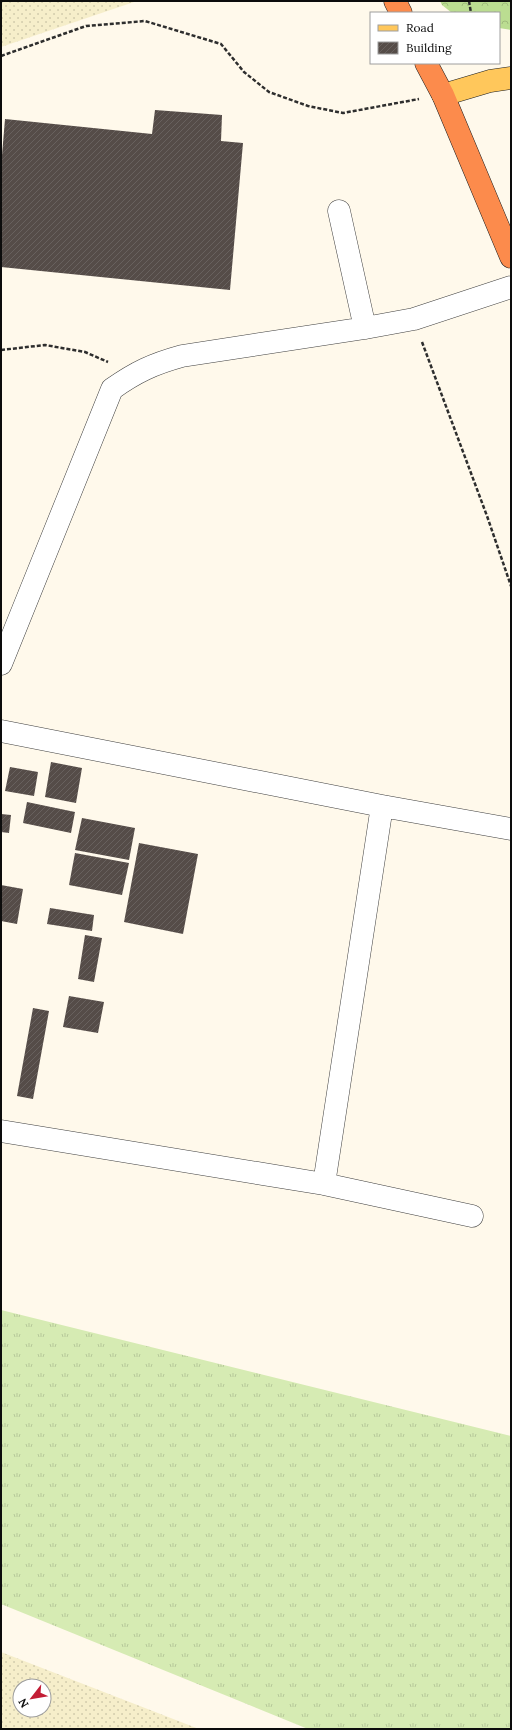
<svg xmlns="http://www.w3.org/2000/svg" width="512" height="1730" font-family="Lora,serif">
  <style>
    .farmland { fill: url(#farmland-dots); fill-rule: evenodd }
    .grass { fill: url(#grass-tufts) }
    .forest { fill: url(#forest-crowns) }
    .building { fill: url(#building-hatch) }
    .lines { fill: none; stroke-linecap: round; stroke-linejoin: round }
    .minor-casing { stroke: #3f3f3f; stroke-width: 23 }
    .major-casing { stroke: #1d1d1d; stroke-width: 23 }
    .highway-casing { stroke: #1d1d1d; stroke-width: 23 }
    .path { stroke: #2e2e2e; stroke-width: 2.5; stroke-dasharray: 4 2; stroke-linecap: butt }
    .minor { stroke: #fff; stroke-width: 22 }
    .major { stroke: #ffc75b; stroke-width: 22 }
    .highway { stroke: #fc8b4c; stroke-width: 22 }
  </style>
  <defs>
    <pattern id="farmland-dots" width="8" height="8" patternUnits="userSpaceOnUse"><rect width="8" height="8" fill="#f6eeca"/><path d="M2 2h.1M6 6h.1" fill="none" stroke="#d2cbac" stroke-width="1.8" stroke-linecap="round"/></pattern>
    <pattern id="grass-tufts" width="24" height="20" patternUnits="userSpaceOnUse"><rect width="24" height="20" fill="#d6ebb3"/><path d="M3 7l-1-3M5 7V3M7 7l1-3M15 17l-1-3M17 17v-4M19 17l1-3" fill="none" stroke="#b6c899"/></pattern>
    <pattern id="forest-crowns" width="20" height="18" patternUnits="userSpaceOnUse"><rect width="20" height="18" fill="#bbdd91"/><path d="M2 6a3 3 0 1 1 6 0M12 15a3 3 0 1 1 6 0" fill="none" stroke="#a0bc7c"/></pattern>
    <pattern id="building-hatch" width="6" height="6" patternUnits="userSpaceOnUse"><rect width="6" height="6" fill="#554c48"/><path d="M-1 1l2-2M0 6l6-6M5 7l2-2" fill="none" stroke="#68615e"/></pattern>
  </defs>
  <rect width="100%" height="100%" fill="#fff9eb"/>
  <path class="farmland" d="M1,1h136l-136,46z
    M1,1652l198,77h-198zM20,1686h24v24h-24z"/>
  <path class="grass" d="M1,1310l510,126v293h-203l-307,-125z"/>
  <path class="forest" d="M440,1h71v29l-12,-2v-15h-47l-10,-8z"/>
  <path class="building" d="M155,110l67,5 -1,26 22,2 -13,147 -229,-23v-100l4,-48 147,15z
    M51,762l31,6 -6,35 -31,-6z
    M10,767l28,5 -4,24 -29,-5z
    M27,802l48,10 -4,21 -48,-10z
    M1,814l10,1 -2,18 -8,-1z
    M82,818l53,10 -6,32 -54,-10z
    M139,843l59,11 -15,80 -59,-12z
    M75,853l54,10 -7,32 -53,-10z
    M1,885l22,4 -6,35 -16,-3z
    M50,908l44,7 -2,16 -45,-7z
    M85,935l17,3 -8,44 -16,-3z
    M69,996l35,6 -6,31 -35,-6z
    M33,1008l16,3 -16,88 -16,-3z"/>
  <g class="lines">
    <defs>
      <path id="minor" d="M339,211l26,117
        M1,664l111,-275c24,-17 41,-25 70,-33l183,-28 49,-9 97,-32
        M1,731l381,75 129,23
        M1,1131l323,53 58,-378
        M324,1184l148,32"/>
      <path id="major" d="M443,95l47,-14 21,-3"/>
      <path id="highway" d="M395,1l6,12
        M426,63l17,32 68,162"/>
    </defs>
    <use href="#minor" class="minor-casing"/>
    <use href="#major" class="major-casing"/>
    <use href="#highway" class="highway-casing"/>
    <path class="path" d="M469,1l2,12
      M1,56l85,-30 59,-5 76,23 23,28 25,20 39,14 35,7 76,-14
      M422,342l65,174 24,70
      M1,350l44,-5 40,7 23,10"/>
    <use href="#minor" class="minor"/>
    <use href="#major" class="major"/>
    <use href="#highway" class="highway"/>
  </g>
  <rect width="512" height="1730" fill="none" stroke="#0c0c0c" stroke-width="4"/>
  <rect x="370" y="12" width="130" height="52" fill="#ffffff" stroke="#9e9e9e"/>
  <rect x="378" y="25" width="20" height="6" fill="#ffc75b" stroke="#9e9e9e"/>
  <text x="406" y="32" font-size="12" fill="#0c0c0c">Road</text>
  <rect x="378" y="42" width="20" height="12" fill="url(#building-hatch)" stroke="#9e9e9e"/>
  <text x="406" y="52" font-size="12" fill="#0c0c0c">Building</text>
  <g transform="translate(32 1698) rotate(239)"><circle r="19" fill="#ffffff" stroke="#9e9e9e"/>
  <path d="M0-3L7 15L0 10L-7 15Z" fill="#c31d35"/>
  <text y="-6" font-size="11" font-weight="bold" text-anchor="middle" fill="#0c0c0c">N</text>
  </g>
</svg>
